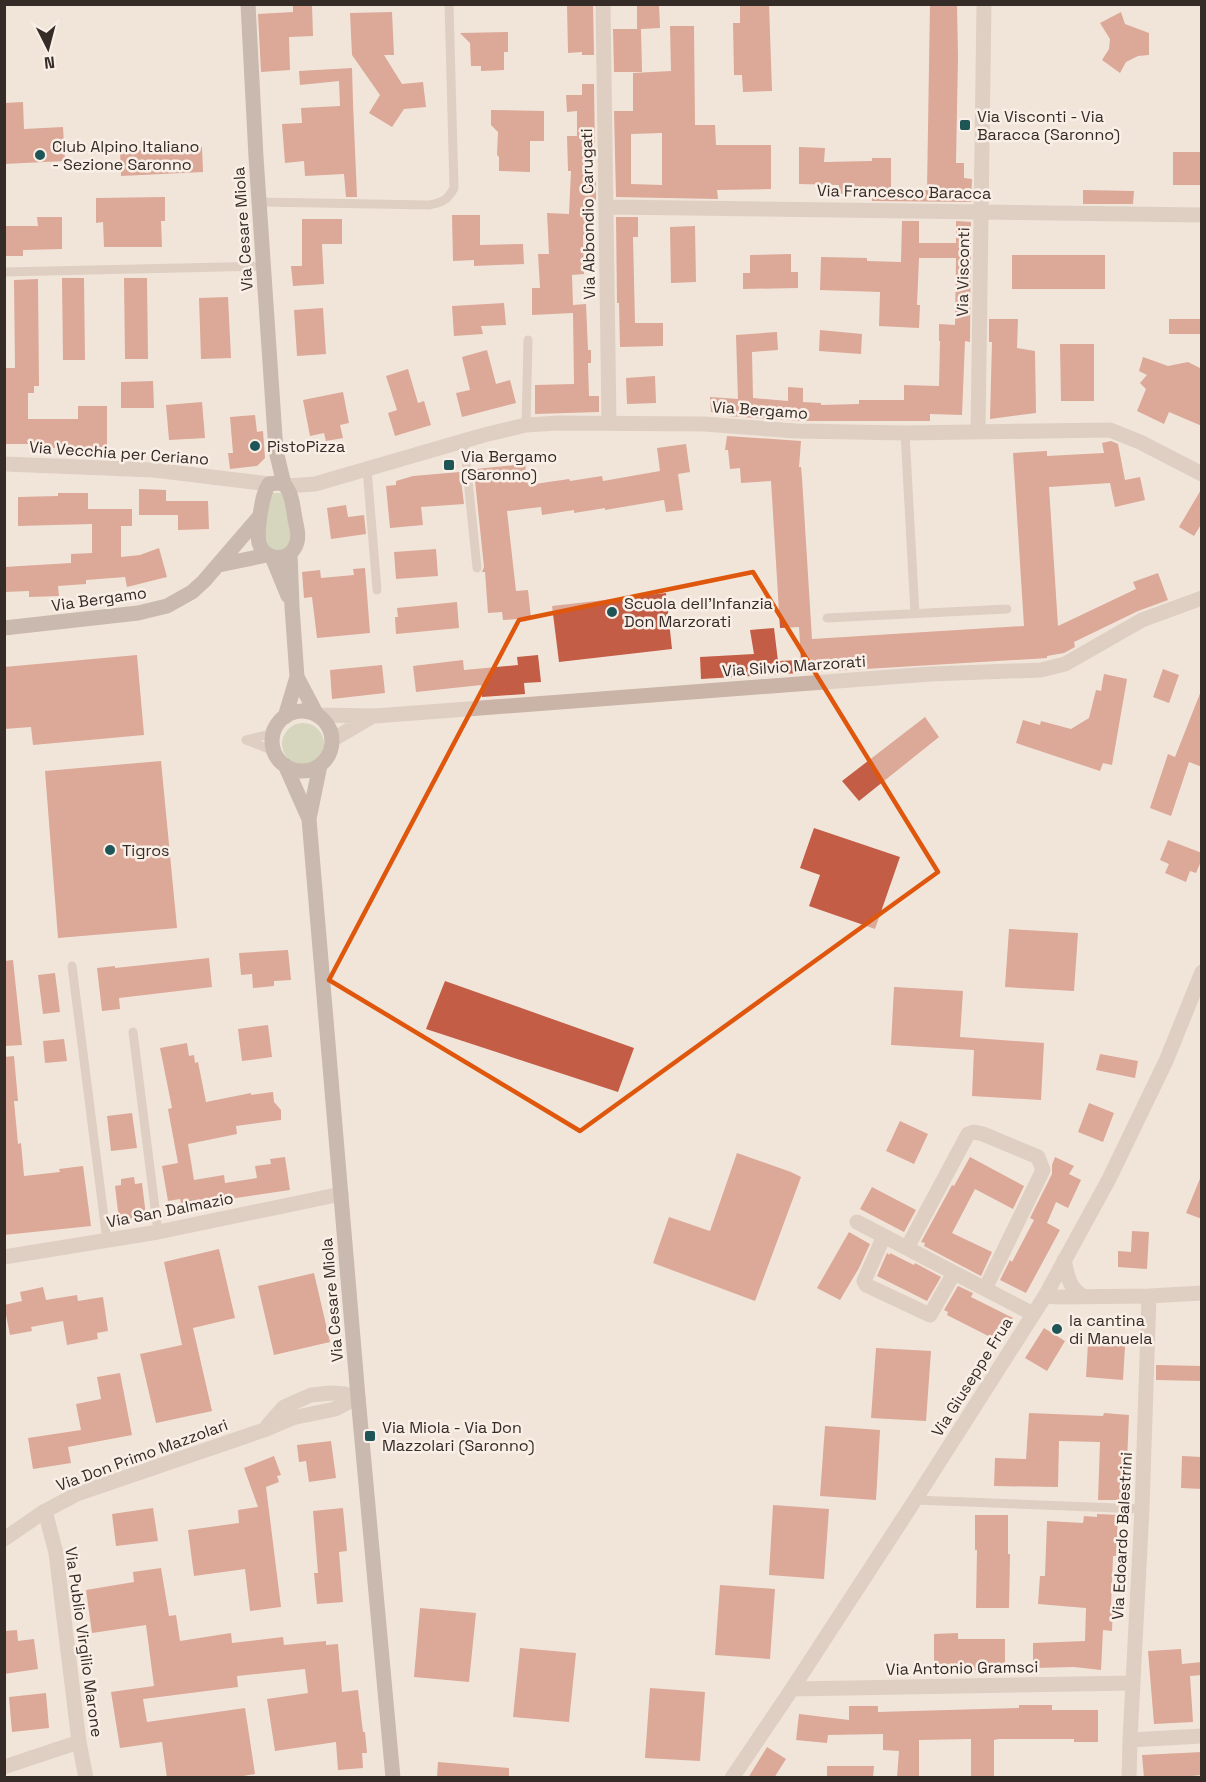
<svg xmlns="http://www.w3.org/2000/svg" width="1206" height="1782" font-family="'Space Grotesk',sans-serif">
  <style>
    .green { fill: #b5c09b }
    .building { fill: #c35d46; fill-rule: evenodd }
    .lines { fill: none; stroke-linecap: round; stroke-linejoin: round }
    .lane { stroke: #c9b4a7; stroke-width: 9 }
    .street { stroke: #c9b4a7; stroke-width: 15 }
    .secondary { stroke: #9c8378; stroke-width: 15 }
    .marked { fill: none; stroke: #df570d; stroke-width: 4.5; stroke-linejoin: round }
    .poi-dot { fill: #1e5556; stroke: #f9efe6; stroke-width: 2 }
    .labels { text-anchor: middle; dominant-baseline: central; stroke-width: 5; stroke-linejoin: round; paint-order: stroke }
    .poi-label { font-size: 16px; fill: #352b27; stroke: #f9efe6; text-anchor: start }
    .street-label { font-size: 16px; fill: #352b27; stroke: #f9efe6 }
  </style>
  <rect width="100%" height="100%" fill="#f1e5da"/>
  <path class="green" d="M272,493h9l4,3 7,44 -8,10 -12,1 -8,-6 1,-41z
    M282 744a21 21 0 1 1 42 0a21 21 0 1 1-42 0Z"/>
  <path class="building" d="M293,4h19l1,32 -24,1 1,33 -29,2 -3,-58 35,-2z
    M567,4h26l1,51h-12v-3l-14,1z
    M637,4h22l1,24 -19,1 1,43h-28l-1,-43h24z
    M740,4h29l3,87 -29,1 -1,-17h-8l-1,-52h7z
    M930,4h27l1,53 -2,106h8v15l8,1 -1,23 -99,-1v-7h-33v-9l-40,-1v-37l26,1 -1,14 48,-1v-3h19v31l36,1z
    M392,12l2,43h-10l18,29 21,-2 3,25 -22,2 -12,18 -23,-14 11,-18 -28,-40 -2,-42z
    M1121,12l4,12 24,9v22l-11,1 -12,6 -6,11 -18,-13 7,-11 1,-10 -10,-16z
    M670,26h24l1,99h20l1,20h55v44l-54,1 1,9 -102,-2 -2,-86h19v-38l38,-2zM662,133v52l-31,-1v-50z
    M508,32v20h-4v18l-23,1v-5h-10l-1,-23 -10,-10z
    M352,68l1,35 4,94h-11l-2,-23 -39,2 -1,-15 -19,2 -3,-39 20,-1 -1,-15 39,-2 -1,-25 -39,4 -1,-14z
    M582,84h12l1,68 -8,1v28h9v19l-10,-1 1,36h-4l1,39 -12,1 1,30 13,-1 2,46h3v13h-3l1,33h10v16l-64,2v-29l39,-1 -1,-71 -41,2v-27h8l-2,-34h11l-2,-41 22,1 2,-43h-3l-1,-35h10v-25l-10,1 -1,-17h16z
    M23,102l1,27 39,-2 2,34 -61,3v-61z
    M491,110l53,1v30h-14v31l-31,-1v-14l-2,-2 1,-23 -7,-7z
    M202,147l1,25 -82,4 -1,-25z
    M1173,152h29v33h-29z
    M1083,190l51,1 -1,13h-50z
    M165,197v24h-4l1,26h-58l-1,-25 -7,1v-25z
    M452,215h28v30l43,-1 1,20 -50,2v-6l-21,1z
    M37,217h25v32l-39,1v6h-19v-30h34z
    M616,217h22v20h-5l2,86h28v23l-43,1 -1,-44h-2z
    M302,219h40v25h-20l2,40 -31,2 -2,-20h11z
    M902,221h17v22h37v-22l15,1 -1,120 -5,-1 -3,74 -32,-1v7h-127l-75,-5v-2l-17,-2 -1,-15 28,2 -2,-64 41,-3 1,18 -26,2 1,46 35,3v-14l15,1v14l18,1v2l38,-1v-4h45v-15l35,1 1,-45h-1v-17l16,1 1,-67h-37l-2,47h3l-1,23 -40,-2 1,-34 -60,-2 1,-33 46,1v3l34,1z
    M695,226l1,56 -25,1 -1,-56z
    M791,254v18h7v16l-55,1v-16h7v-18z
    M1012,255h93v34h-93z
    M62,278h22l1,82h-22z
    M124,278h23l1,81h-23z
    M38,279l1,107h-5v7h-6v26h50v-13h29v41l-66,1v-4h-37v-76h11l-1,-88z
    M228,297l3,61 -30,1 -2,-61z
    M504,303l2,22 -25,1 2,8 -29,2 -2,-30z
    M323,308l3,46 -29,2 -3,-46z
    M989,319h29l-1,29 18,3 1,62 -46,6 2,-77h-3z
    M1169,319h33v15h-33z
    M820,330l42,4 -1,20 -42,-3z
    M1060,344h34v57h-33z
    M487,350l9,34 14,-4 6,23 -54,14 -6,-24 14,-3 -8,-33z
    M1143,357l25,9 20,-4 14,7v57l-33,-14 -5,12 -27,-13 9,-22 -6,-6 7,-8 -8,-4z
    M408,369l10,34 6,-2 7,24 -36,11 -7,-23 9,-3 -11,-34z
    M655,376l1,27 -29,1 -1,-26z
    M153,381l1,27h-33v-26z
    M343,392l6,31 -9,2 3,13 -17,3 -2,-8 -14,3 -7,-36z
    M202,402l3,36 -36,2 -3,-35z
    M255,415l2,17 6,-1 2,27 -8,8 -27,3 -2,-16h5l-3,-36z
    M727,436l74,5 -2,26h2l1,11 10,161 212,-13 -11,-173 34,-2v5l57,-3 -2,-10 9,-2 7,3 7,36 15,-3 5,23 -30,7 -5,-24 -61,4 9,139 78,-37 -3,-7 25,-9 10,27 -30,11 -64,31 1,5 -11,6 -17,3v2l-346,21 -1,-22 54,-3 -4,-24 24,-2 4,33 23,-1 -2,-33 -19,1 -9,-147 -30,2 -1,-15 -10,1 -2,-19h-3z
    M686,444l4,28 -12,2 5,36 -17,2 -2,-12 -59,10v-2l-31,5v-3l-32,5 -1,-8 -34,4 9,80 12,-1 3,28 -28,2 -1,-8 -14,1 -3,-41h-3l2,-5 -10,-96h2v-2l49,-5 3,21 41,-6 1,2 32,-5 1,5 57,-10 -3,-23z
    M460,472l4,32 -43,3 2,18 -33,3 -4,-42 10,-1v-4l17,-5z
    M1202,488v35l-8,13 -15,-9z
    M139,489l27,1v11h42l1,28 -31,1v-15h-39z
    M58,493h30v16h44v17h-11v31l19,-2 19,-7 8,29 -40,10 -2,-10 -39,3v4l-28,2 1,10 -30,1v-6l-25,1v-25l67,-4v-9l21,-1v-29l-74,2v-29l40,-1z
    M346,505l2,12 16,-2 2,19 -35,5 -4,-31z
    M436,549l2,27 -42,3 -2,-27z
    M365,568l5,65 -53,5 -5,-41 -8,1 -2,-26 18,-2 1,8 33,-3 -1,-6z
    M666,593l6,56 -113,13 -7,-56z
    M457,602l2,26 -63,6 -1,-17h3l-1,-9z
    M137,655l7,80 -111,10 -2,-18 -27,2v-62z
    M538,655l3,27 -17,1 1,11 -43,3 -1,-12 -65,7 -3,-26 50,-6 1,10 54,-5 -1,-8z
    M382,665l3,28 -53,6 -2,-29z
    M1163,669l16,6 -10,28 -16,-6z
    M1104,674l23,5 -15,86 -9,-2 -3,8 -84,-28 7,-23 17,5 1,-4 30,8 18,-11 7,-28 5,1z
    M1201,691l1,76 -13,-5 -18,54 -21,-8 18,-54 7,3z
    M925,717l14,20 -80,64 -17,-20z
    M161,761l16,167 -119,10 -13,-167z
    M814,828l86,29 -25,72 -66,-23 11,-31 -20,-7z
    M1168,840l34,13v6l-6,14 -6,-2 -4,11 -21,-9 4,-9 -9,-4z
    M1009,929l69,4 -4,58 -69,-4z
    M288,950l3,30 -17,1v5l-21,2 -1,-14 -11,1 -2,-22z
    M209,958l3,29 -93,11 1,11 -18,2 -5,-43 18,-2v2z
    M13,960l9,85 -18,1v-85z
    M55,973l5,39 -17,2 -5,-39z
    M445,981l189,67 -16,44 -192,-63z
    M894,987l69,4 -3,46 84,6 -3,57 -69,-4 2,-46 -83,-5z
    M268,1025l4,32 -30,4 -4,-32z
    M64,1039l3,22 -22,2 -2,-22z
    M187,1043l2,13 5,-1 1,8 3,-1 8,40 45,-9v2l22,-3 1,10 7,8v10l-45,6 1,8 -49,10 6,36 30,-5 1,8 32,-5 -2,-12 16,-2 -1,-5 15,-2 5,33 -74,11 -1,-4 -34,6 -1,-4 -12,2 -6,-35 16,-3 -10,-54 4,-1 -12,-60z
    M1100,1054l38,7 -3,17 -39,-8z
    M14,1056l4,45h-4l4,43 3,-1 3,33 36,-4 -1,-3 24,-3 8,60 -87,9v-178z
    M1089,1103l25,10 -11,29 -25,-10z
    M132,1113l5,35 -26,3 -4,-35z
    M900,1121l28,13 -14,30 -28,-13z
    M737,1153l54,19 10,5 -46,124 -102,-38 16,-46 41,14z
    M970,1157l54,29 -11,23 -38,-20 -23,44 40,19 -11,24 -57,-30 1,-3 -4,-1 31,-57 2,1z
    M1055,1157l19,9 -5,8 12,6 -13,28 -12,-6 -9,21 13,7 -34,63 -26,-13 10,-20 2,2 22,-42 -4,-2 22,-44v-9z
    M1201,1176h1v43l-16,-6z
    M134,1177l1,7 7,-1 4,33 -27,4 -4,-34 6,-1v-6z
    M872,1187l44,23 -12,22 -44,-23z
    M1132,1231l17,1 -2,37 -29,-2v-16l13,1z
    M849,1232l21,12 -11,24 -19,32 -23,-12z
    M219,1249l16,69 -42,10 19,83 -56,12 -16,-69 42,-9 -18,-83z
    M887,1253l3,2v-2l24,12 1,-2 26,14 -14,24 -50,-25z
    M314,1273l16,69 -56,13 -16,-69z
    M958,1286l15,7 -2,4 42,21 -13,24 -53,-27 1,-3 -4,-2z
    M43,1287l3,13 31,-5 1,6 25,-4 5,34 -11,2 1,6 -31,6 -4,-24 -32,6 1,4 -22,4 -6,-30 18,-4 -2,-9z
    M1044,1328l21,13 -18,30 -22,-13z
    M1088,1343l37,3 -2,34 -37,-3z
    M876,1348l55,3 -5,70 -55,-3z
    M1156,1365l46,1v15l-46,-1z
    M120,1373l12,62 -64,12 3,16 -38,6 -5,-31 53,-8 -5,-26 25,-5 -4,-22z
    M1029,1413l74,3 1,-3 25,2 -2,46h5l-2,39h-32l2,-58 -41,-1 -1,46 -64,-1 1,-28 31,1z
    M825,1426l55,4 -4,70 -56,-4z
    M331,1441l5,37 -27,4 -3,-21 -7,1 -2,-17z
    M274,1456l7,19 -4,1 2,6 -13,5 15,120 -31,4 -5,-42 -51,7 -6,-46 51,-7 -1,-13 20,-3 -14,-39z
    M1182,1456l20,1v32l-21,-1z
    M773,1505l56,4 -5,70 -55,-4z
    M153,1508l5,33 -42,5 -4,-32z
    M343,1508l4,43 -8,1 4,50 -26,2 -3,-31h4l-5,-62z
    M1097,1514l21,1 -2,41h-3l-2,51h2l-1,24 -9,-1 -2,40 -27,-3 -41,1v-25l52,-2 1,-33 -48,-4 2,-28h5l2,-55 36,2 1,-7 13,1z
    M975,1515h33v39h2l-1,54h-33l1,-58h-2z
    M161,1568l8,48 7,-1 4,26 51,-8 1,10 51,-6 1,8 42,-4v4l12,-1 4,48 16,-2 5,42h2l2,21h-5l1,15 -25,2 -2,-28 -61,9 -8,-52 41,-6 -3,-24 -68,7 1,11 -95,12 4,23 98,-14 10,66 -24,4h-64l-5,-36 -42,6 -9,-56 43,-6 -8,-61 -54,8 -6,-43 48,-8 -1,-10z
    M720,1585l55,4 -5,70 -55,-4z
    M420,1608l56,5 -7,69 -55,-5z
    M17,1630l1,11 16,-2 4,30 -34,5v-43z
    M958,1633v6h47v32l-47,-1v3h-24v-39z
    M520,1648l56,5 -7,69 -56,-5z
    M1181,1649l1,15 20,-2v13l-12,1 3,46 -39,2 -6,-73z
    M650,1688l55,4 -5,69 -55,-3z
    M46,1693l3,35 -37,4 -3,-35z
    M1019,1705h33v5h46v32h-24v-3h-75l-5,1v38h-23v-39l-52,1v38h-22l2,-27 -16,-1v-16l-55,1 -1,8 -31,-3 3,-26 50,6v-14h29v6l141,-4z
    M767,1747l19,12 -12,19h-26z
    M1202,1752v23l-31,3h-27l-2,-23z
    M438,1762l71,6v10h-72z
    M827,1766h47l-1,12h-46z"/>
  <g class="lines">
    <path class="lane" d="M259,202l170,3c12,-2 19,-5 25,-17l-5,-184
      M4,272l260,-6
      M526,425l2,-85
      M905,433l10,181
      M464,441l13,127
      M367,469l10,121
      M827,618l180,-9
      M246,740l28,11
      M246,740l28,-7
      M72,966l35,275
      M133,1032l25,200
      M915,1500l227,9"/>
    <path class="street" d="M603,4l6,418
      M606,207l596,8
      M978,432l6,-428
      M4,464l150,6 115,14
      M286,486l29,-2 169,-49 42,-10 33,-2 145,1 92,7 109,2 205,-3 30,12 62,32
      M317,715l58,1 555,-42 111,-4 24,-6 77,-44 60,-22
      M332,740l39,-23
      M857,1222l176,92
      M884,1236l-20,45 2,4 64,30 24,-42
      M907,1248l61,-114 6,-2 9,2 55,23 5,13 -58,119
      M4,1257l154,-25 183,-38
      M1064,1260c4,16 4,27 19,36
      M1045,1296l15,1 89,-1 53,-3
      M268,1425l16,-18 27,-12 20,-2 14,1 13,3
      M45,1511l11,42 23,189 7,36
      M4,1539l41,-28 32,-17 187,-64 28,-12 43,-9 23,-12
      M792,1689l341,-6
      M1130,1740l72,-4
      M4,1767l75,-25
      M732,1778l60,-89 123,-189 130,-204 64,-117 57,-118 36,-89
      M1129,1778l1,-38 12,-231 7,-213"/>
    <path class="secondary" d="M248,4l8,153 20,294 8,33
      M277,483l7,1c8,9 9,23 11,35 2,9 5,19 0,28 -8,16 -31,13 -36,-4 -2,-9 0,-19 1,-28 2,-11 3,-22 9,-31z
      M272,557l16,39
      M219,565l48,-10
      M4,628l134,-15 29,-7 25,-14 12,-11 56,-65
      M297,677l20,38
      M272 741a30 30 0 1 1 60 0a30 30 0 1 1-60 0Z
      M285,717l12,-40 -5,-70 -2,-54
      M285,765l24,54
      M320,765l-11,54 49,578 35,381"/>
  </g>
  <path d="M0 0H1206V1782H0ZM753,572l185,300 -358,259 -251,-151 190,-360z" fill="#f1e5da" fill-opacity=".55" fill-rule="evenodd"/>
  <path class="marked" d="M753,572l185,300 -358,259 -251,-151 190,-360z"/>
  <g class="poi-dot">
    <rect x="959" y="119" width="12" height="12" rx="3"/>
    <circle cx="40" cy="155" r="6"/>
    <circle cx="255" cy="446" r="6"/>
    <rect x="443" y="459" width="12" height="12" rx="3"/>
    <circle cx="612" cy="612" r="6"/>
    <circle cx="110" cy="850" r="6"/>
    <circle cx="1057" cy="1329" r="6"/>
    <rect x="364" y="1430" width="12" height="12" rx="3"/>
  </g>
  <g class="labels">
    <g class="poi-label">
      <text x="977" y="116">Via Visconti - Via<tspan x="977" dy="18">Baracca (Saronno)</tspan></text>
      <text x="52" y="146">Club Alpino Italiano<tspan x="52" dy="18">- Sezione Saronno</tspan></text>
      <text x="267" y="446">PistoPizza</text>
      <text x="461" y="456">Via Bergamo<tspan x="461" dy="18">(Saronno)</tspan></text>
      <text x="624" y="603">Scuola dell'Infanzia<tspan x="624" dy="18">Don Marzorati</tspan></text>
      <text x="122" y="850">Tigros</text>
      <text x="1069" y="1320">la cantina<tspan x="1069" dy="18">di Manuela</tspan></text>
      <text x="382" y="1427">Via Miola - Via Don<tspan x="382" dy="18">Mazzolari (Saronno)</tspan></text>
    </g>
    <g class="street-label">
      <text transform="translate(904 192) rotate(1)">Via Francesco Baracca</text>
      <text transform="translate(588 214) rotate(-91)">Via Abbondio Carugati</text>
      <text transform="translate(243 229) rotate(-94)">Via Cesare Miola</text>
      <text transform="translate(963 272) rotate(-89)">Via Visconti</text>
      <text transform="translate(760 410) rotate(4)">Via Bergamo</text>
      <text transform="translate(119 453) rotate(4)">Via Vecchia per Ceriano</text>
      <text transform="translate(99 599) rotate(-8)">Via Bergamo</text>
      <text transform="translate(794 666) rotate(-4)">Via Silvio Marzorati</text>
      <text transform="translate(170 1210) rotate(-11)">Via San Dalmazio</text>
      <text transform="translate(332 1300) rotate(-95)">Via Cesare Miola</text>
      <text transform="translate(972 1377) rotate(-58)">Via Giuseppe Frua</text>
      <text transform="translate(142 1455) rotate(-20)">Via Don Primo Mazzolari</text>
      <text transform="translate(1122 1536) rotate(-87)">Via Edoardo Balestrini</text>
      <text transform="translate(84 1642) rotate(82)">Via Publio Virgilio Marone</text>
      <text transform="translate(962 1668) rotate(-1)">Via Antonio Gramsci</text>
    </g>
  </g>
  <rect width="1206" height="1782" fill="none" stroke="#352b27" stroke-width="12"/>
  <g transform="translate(48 48) rotate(174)" stroke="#f9efe6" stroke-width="4.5" paint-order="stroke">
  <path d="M0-4.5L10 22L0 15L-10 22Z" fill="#352b27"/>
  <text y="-9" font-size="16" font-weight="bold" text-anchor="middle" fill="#352b27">N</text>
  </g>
</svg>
